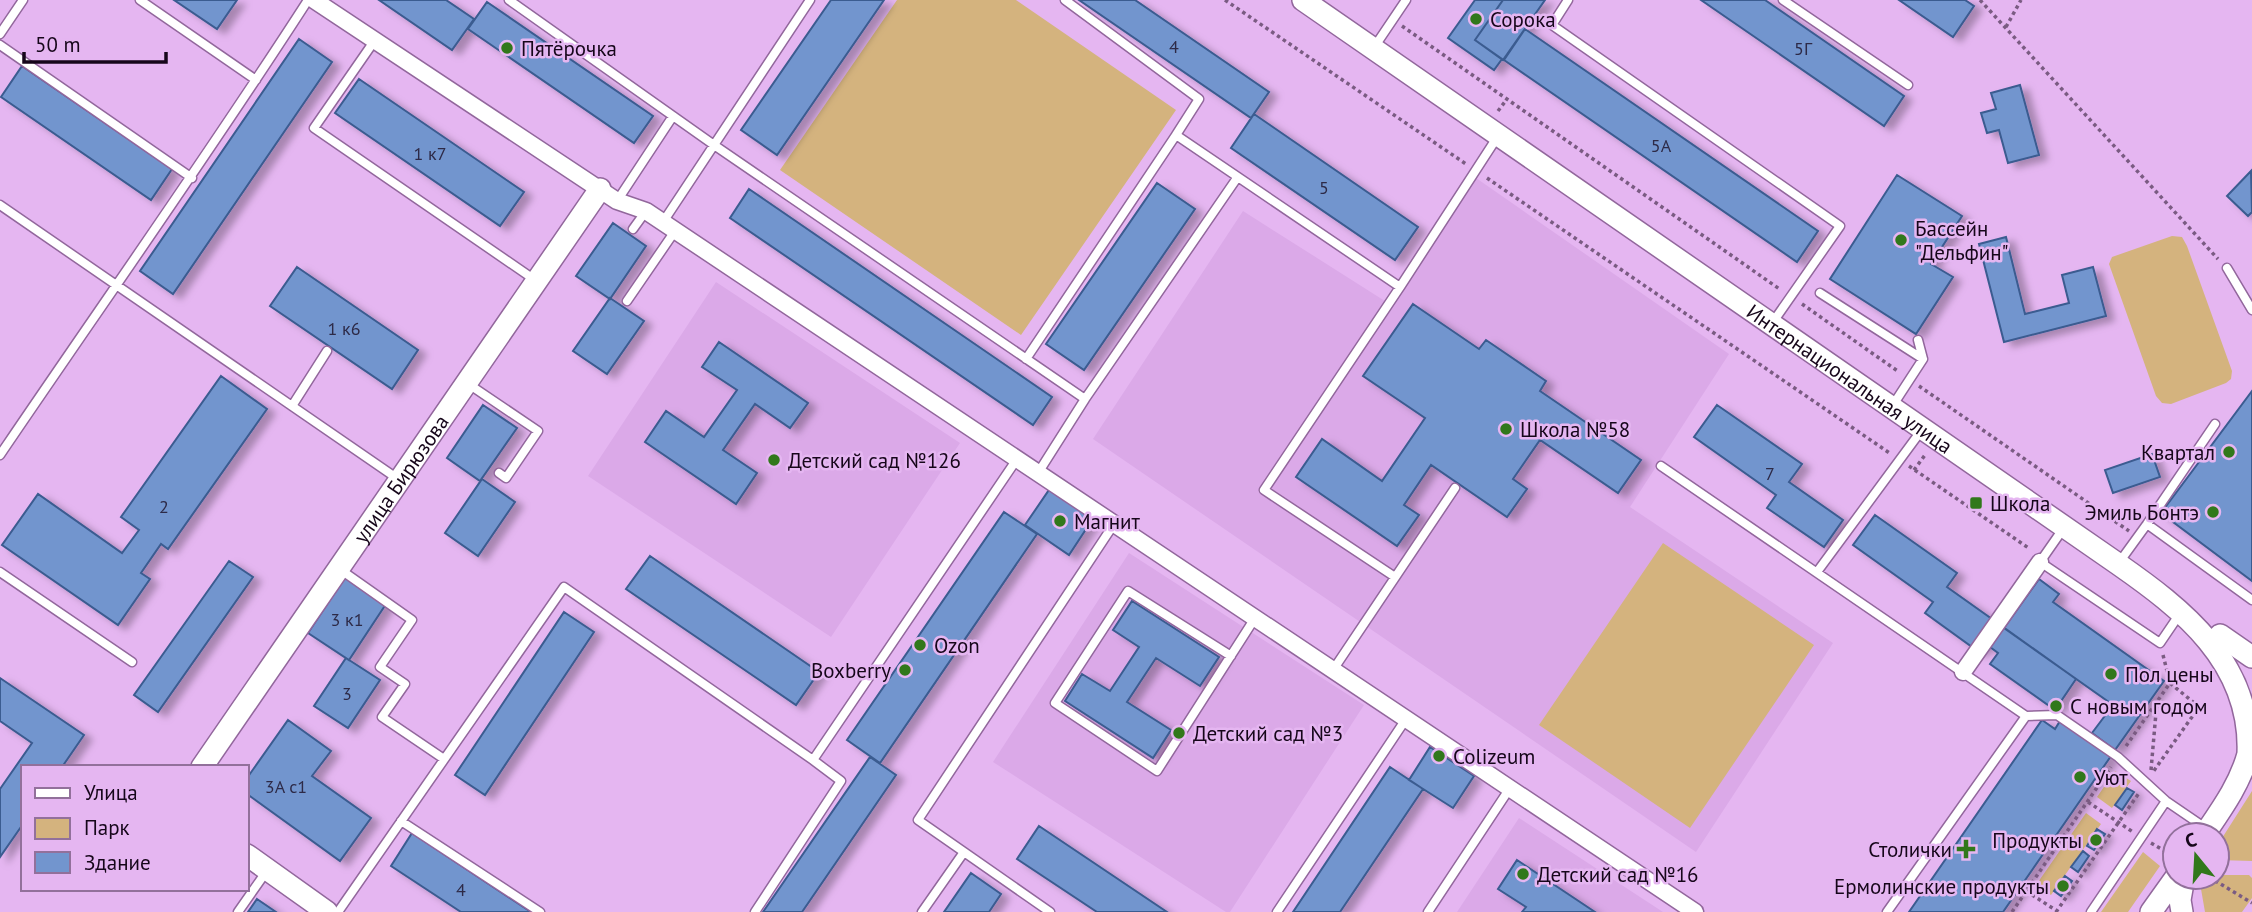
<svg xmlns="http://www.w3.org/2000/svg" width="2252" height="912" font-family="'PT Sans',sans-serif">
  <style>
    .built { fill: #dba9e8 }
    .green { fill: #d4b37e }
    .building { fill: #7295ce; stroke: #3b5b90; stroke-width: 2; filter: url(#shadow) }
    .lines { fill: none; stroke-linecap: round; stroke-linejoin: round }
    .lane-casing { stroke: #92679c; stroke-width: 11 }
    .street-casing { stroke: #92679c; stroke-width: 19 }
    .secondary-casing { stroke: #92679c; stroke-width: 24 }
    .path { stroke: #7a5b82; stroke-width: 3.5; stroke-dasharray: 3.5 3.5; stroke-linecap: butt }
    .lane { stroke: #fff; stroke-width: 8 }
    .street { stroke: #fff; stroke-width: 16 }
    .secondary { stroke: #fff; stroke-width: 21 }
    .poi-dot { fill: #31781b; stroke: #e5b6f1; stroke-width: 2.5 }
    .labels { text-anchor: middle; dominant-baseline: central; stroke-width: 5; stroke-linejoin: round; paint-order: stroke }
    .number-label { font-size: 18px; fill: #2d2a47 }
    .poi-label { font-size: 21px; fill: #16061a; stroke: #e5b6f1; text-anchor: start }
    .street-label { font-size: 21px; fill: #16061a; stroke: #e5b6f1 }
  </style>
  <defs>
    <filter id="shadow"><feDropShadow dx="8" dy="4.5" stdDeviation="3.5" flood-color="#0004"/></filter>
  </defs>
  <rect width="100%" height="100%" fill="#e5b6f1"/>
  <path class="built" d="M1476,178l253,176 -99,153 203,136 -137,209 -603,-413 150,-228 145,92z
    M716,282l244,161 -129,194 -243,-161z
    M1129,553l235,152 -134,207h-4l-233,-150z
    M1519,818l144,94h-206z"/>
  <path class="green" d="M897,0h119l160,110 -155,225 -241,-165z
    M2172,236l10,1 5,9 45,125 -1,8 -5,4 -55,21 -9,-1 -6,-7 -47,-132 3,-7z
    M1663,543l151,102 -124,183 -151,-103z
    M2115,771l16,10 -19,27 -15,-11z
    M2252,791v70l-35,-1v-14z
    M2086,813l15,11 -50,71 -15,-10z
    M2143,852l17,14 -32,46h-27z
    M2217,875h32l3,3v20l-10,14h-37l-4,-23 4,-12h12z"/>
  <path class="building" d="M174,0h63l-20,29z
    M379,0h67l28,19 -22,31z
    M831,0h53l-107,155 -36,-25z
    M1079,0h56l134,92 -18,26z
    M1475,0h28l-28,40 27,19 -8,11 -46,-32z
    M1503,0h42l-42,60 -28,-20z
    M1701,0h64l139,96 -20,30z
    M1899,0h66l9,6 -21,31z
    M487,2l166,114 -19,27 -166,-114z
    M1525,29l293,202 -21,31 -293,-202z
    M299,39l33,23 -159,232 -33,-23z
    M22,66l150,103 -21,31 -150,-103z
    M359,79l165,113 -24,34 -165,-113z
    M2020,85l19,70 -31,8 -9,-33 -12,3 -6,-20 15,-4 -5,-16z
    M1254,114l164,113 -23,33 -164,-112z
    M2251,171l1,41 -4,4 -21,-20z
    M1897,175l65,41 -31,48 22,13 -37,57 -86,-55z
    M1157,183l38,26 -111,161 -38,-26z
    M749,189l303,208 -19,28 -303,-207z
    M613,223l33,23 -36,53 -34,-23z
    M2006,237l19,77 44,-11 -7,-28 31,-8 13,49 -102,26 -25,-98z
    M297,267l121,83 -26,39 -122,-83z
    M610,298l34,23 -37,53 -34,-23z
    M1413,304l66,45 7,-9 60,41 -6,10 101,69 -23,33 -78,-53 -27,39 14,10 -20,28 -76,-52 -27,40 15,10 -22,31 -101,-69 26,-38 60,42 43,-63 -62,-42z
    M719,342l89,61 -18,25 -35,-24 -32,46 34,23 -21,31 -91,-62 21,-31 38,26 33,-47 -35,-23z
    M221,376l46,33 -99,140 -7,-5 -20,29 9,6 -32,46 -116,-80 36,-51 84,59 17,-23 -18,-13z
    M2252,391v190l-91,-68z
    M483,405l34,23 -37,53 -33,-23z
    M1717,405l85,59 -13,18 54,38 -19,27 -57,-39 9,-13 -82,-58z
    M2152,454l8,23 -47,16 -8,-23z
    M482,479l33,23 -37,54 -33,-23z
    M1051,487l43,30 -25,38 -44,-30z
    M1004,512l33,22 -157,229 -33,-23z
    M1875,515l82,58 -10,14 52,37 -20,28 -54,-39 8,-11 -80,-57z
    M650,556l169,116 -23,33 -170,-116z
    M229,561l24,16 -95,135 -24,-17z
    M345,577l41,27 -37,56 -41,-27z
    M2039,579l20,15 -6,8 111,79 -49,69 -23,-17 21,-28 -109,-77z
    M1132,601l87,56 -19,29 -44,-28 -29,44 44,28 -18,28 -88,-57 17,-27 28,17 29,-44 -26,-17z
    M564,612l30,20 -109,163 -30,-20z
    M1999,624l77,55 -21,31 -65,-46 8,-11 -12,-9z
    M346,658l34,22 -32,48 -34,-22z
    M0,678l84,57 -22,32h-39v57l-23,33v-68l32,-46 -32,-22z
    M288,720l43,31 -19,25 59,42 -31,43 -93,-67v-16z
    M2042,720l13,9 5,-8 51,35 -108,156h-94z
    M1430,747l44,29 -21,32 -44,-28z
    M870,757l26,18 -94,137h-39z
    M1390,767l33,22 -83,123h-47z
    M2127,788l7,4 -12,18 -7,-5z
    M1039,826l128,86h-70l-80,-53z
    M2097,829l8,5 -11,16 -7,-4z
    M412,833l119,79h-70l-70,-46z
    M2083,851l6,5 -11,16 -7,-5z
    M1517,860l78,52h-73l4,-5 -28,-18z
    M971,873l30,21 -12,18h-45z
    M2065,876l7,5 -11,15 -7,-5z
    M257,899l19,13h-28z"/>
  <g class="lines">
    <defs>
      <path id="lane" d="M140,0l116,80
        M509,0l205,145 371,254 -47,74
        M1065,0l134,99 -23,36 224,152 98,-151
        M1568,0l-16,25 288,201 -67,96
        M1783,0l125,85
        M0,34l23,-34
        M375,40l-61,88 221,152
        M0,45l192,133
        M1375,46l31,-46
        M617,201l56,-85
        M0,205l398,274
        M663,222l147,-222
        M633,229l13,-18
        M2227,268l25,42
        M1820,293l103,66
        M627,301l48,-70
        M1026,359l150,-224
        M467,383l71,48 -32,47 -7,-5
        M1085,399l152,-221
        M1893,405l30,-46 -5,-19
        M292,406l35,-55
        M0,455c103,-152 209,-301 308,-455
        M1661,466l365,250 31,-1 61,42 48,44 41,28
        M2147,524l68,-100
        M2063,529l-23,33 120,81 19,-28
        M2118,564l29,-40 105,76
        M341,570l71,50 -32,47 25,17 -23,33 62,42
        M0,572l132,90
        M1817,572l104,-141
        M1395,577l-131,-87 136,-203
        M1231,656l-103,-65 -73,112 102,68 98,-153
        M1333,670l122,-182
        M401,821l139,91
        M964,852l-46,-32 196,-296
        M238,912l28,-40
        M338,912l226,-325 249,173
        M755,912l86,-131 -28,-21 204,-301
        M922,912l42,-60 86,60
        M1277,912l129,-193
        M1428,912l82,-124
        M1887,912l139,-196
        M2091,912l75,-111"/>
      <path id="street" d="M314,0l303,201 29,10 1049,701
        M1963,672l77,-110"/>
      <g id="secondary">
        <path id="s1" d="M1303,0l815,564c63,44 134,98 130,190 -8,30 -27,56 -44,81"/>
        <path d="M2220,635l32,22"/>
        <path id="s2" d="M202,767l398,-578"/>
        <path d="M247,855l80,57"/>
        <path d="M2151,912l25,-35"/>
        <path d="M2182,912l-2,-12 4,-23"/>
      </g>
    </defs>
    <use href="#lane" class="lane-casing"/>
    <use href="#street" class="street-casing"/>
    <use href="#secondary" class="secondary-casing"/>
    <path class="path" d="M1225,0l241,164
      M1980,0l238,259
      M1402,26l379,264
      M2006,27l15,-27
      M1498,111l9,-12
      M1487,178l404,276
      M1802,304l97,68
      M1919,386l210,145
      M1909,466l121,83
      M1914,470l11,-15
      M2163,655l7,28
      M2126,746l44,-63 29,24 -46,65
      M2151,770l6,-69
      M2088,802l45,30
      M2151,843l24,14
      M2209,877l43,26
      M2026,891l31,20
      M2012,912l99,-145
      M2056,912l83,-119"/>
    <use href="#lane" class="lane"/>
    <use href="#street" class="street"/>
    <use href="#secondary" class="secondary"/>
  </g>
  <g class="poi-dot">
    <circle cx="1476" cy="19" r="7"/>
    <circle cx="507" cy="48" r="7"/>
    <circle cx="1901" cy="240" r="7"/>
    <circle cx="1506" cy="429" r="7"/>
    <circle cx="2229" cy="452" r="7"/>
    <circle cx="774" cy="460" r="7"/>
    <rect x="1969" y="496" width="14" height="14" rx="3.5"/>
    <circle cx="2213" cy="512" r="7"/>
    <circle cx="1060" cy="521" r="7"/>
    <circle cx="920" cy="645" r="7"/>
    <circle cx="905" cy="670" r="7"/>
    <circle cx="2111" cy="674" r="7"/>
    <circle cx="2056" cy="706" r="7"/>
    <circle cx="1179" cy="733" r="7"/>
    <circle cx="1439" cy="756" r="7"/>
    <circle cx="2080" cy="777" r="7"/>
    <circle cx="2096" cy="840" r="7"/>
    <path d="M1962.5 838.5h7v7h7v7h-7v7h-7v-7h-7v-7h7z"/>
    <circle cx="1523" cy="874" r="7"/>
    <circle cx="2063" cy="886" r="7"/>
  </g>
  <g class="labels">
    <g class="number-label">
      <text x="1174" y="46">4</text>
      <text x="1803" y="48">5Г</text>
      <text x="1661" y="145">5А</text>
      <text x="430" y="153">1 к7</text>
      <text x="1324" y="187">5</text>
      <text x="344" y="328">1 к6</text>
      <text x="1770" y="473">7</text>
      <text x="164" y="506">2</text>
      <text x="347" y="619">3 к1</text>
      <text x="347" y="693">3</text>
      <text x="286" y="786">3А с1</text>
      <text x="461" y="889">4</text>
    </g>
    <g class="poi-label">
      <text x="1490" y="19">Сорока</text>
      <text x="521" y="48">Пятёрочка</text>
      <text x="1915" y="228">Бассейн<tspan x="1915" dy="24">"Дельфин"</tspan></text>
      <text x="1520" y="429">Школа №58</text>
      <text x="2215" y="452" text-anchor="end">Квартал</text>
      <text x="788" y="460">Детский сад №126</text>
      <text x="1990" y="503">Школа</text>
      <text x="2199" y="512" text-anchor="end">Эмиль Бонтэ</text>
      <text x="1074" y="521">Магнит</text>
      <text x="934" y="645">Ozon</text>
      <text x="891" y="670" text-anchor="end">Boxberry</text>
      <text x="2125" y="674">Пол цены</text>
      <text x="2070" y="706">С новым годом</text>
      <text x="1193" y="733">Детский сад №3</text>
      <text x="1453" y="756">Colizeum</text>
      <text x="2094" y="777">Уют</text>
      <text x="2082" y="840" text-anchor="end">Продукты</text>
      <text x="1952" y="849" text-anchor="end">Столички</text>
      <text x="1537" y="874">Детский сад №16</text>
      <text x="2049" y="886" text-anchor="end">Ермолинские продукты</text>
    </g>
    <g class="street-label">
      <text stroke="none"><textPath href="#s1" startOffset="665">Интернациональная улица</textPath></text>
      <text stroke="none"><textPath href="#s2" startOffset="350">улица Бирюзова</textPath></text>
    </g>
  </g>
  <rect x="21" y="765" width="228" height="126" fill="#e5b6f1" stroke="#92709b" stroke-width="2"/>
  <rect x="35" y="788" width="35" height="10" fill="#ffffff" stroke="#92709b" stroke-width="2"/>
  <text x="84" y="800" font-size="21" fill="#16061a">Улица</text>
  <rect x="35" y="818" width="35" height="21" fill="#d4b37e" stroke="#92709b" stroke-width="2"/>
  <text x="84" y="835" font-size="21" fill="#16061a">Парк</text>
  <rect x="35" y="852" width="35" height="21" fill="#7295ce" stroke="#92709b" stroke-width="2"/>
  <text x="84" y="870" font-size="21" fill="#16061a">Здание</text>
  <g transform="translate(2196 856) rotate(342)"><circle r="33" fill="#e5b6f1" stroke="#92709b" stroke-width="2"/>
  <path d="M0-5L12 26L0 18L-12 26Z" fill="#31781b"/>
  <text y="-10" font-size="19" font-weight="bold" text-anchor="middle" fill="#16061a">С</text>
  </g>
  <path d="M24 52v10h142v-10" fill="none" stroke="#16061a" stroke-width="3.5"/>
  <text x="35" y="52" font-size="21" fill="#16061a" stroke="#e5b6f1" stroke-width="5" paint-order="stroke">50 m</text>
</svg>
